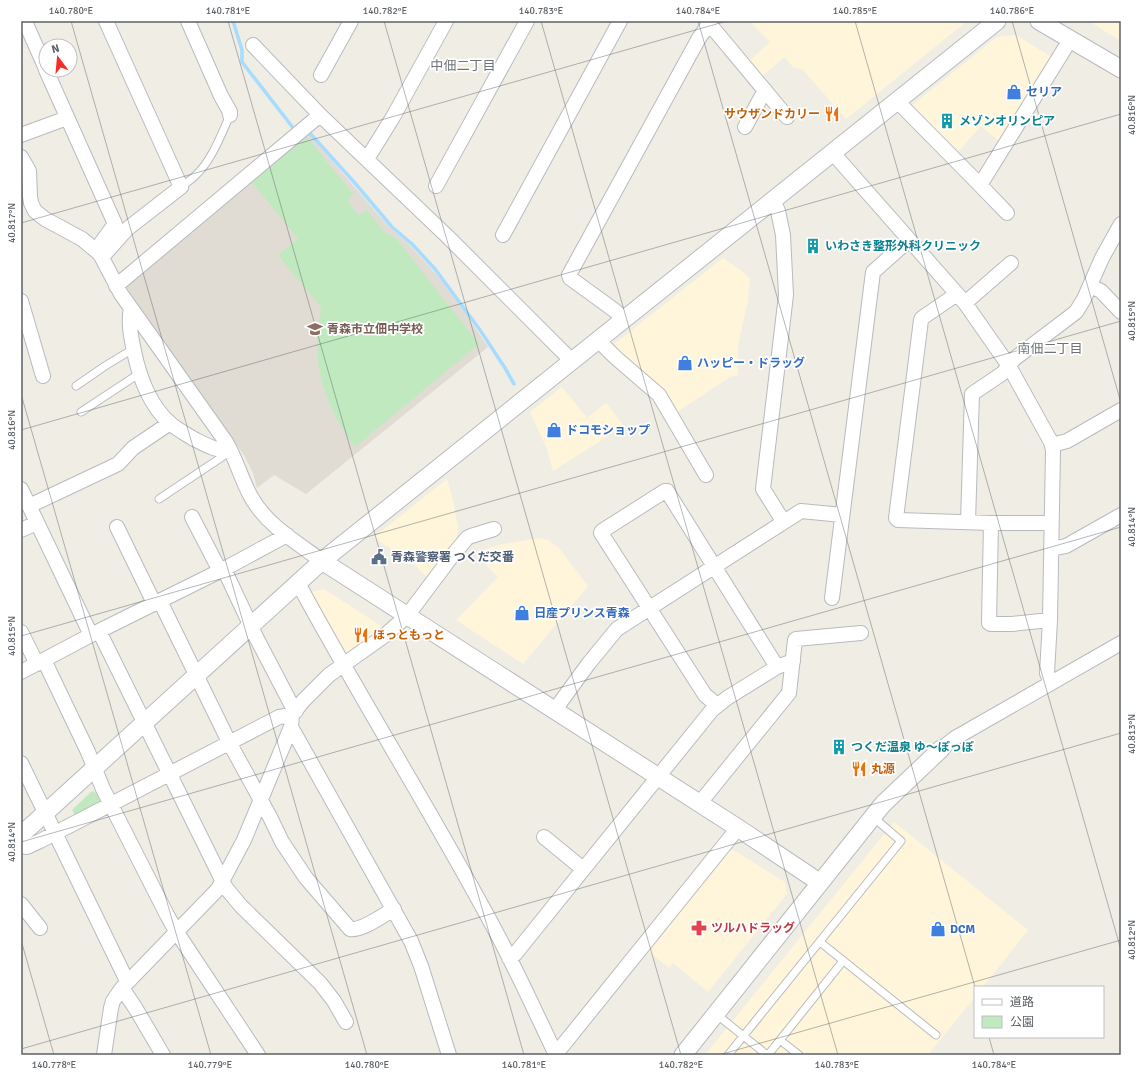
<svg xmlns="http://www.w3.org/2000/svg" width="1142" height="1076" font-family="Signika,'Noto Sans JP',sans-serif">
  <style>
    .commercial { fill: #fff5da }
    .education { fill: #e0dcd3 }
    .green { fill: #c1e9bf }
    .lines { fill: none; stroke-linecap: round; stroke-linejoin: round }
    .stream { stroke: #a5dcff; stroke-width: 3.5 }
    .service-casing { stroke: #b7bbbf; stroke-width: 9 }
    .minor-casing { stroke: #b7bbbf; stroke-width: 16 }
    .tertiary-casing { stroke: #b7bbbf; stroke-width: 19 }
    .service { stroke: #fff; stroke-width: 7 }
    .minor { stroke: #fff; stroke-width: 14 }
    .tertiary { stroke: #fff; stroke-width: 17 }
    .ticks { fill: none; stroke: #5c6166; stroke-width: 1; stroke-opacity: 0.45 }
    .labels { text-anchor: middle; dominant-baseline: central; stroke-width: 3.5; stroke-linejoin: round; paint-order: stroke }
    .shop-label { font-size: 12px; font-weight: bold; fill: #366cbe; stroke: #fff; text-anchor: start }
    .food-label { font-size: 12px; font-weight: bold; fill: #c56008; stroke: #fff; text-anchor: start }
    .culture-label { font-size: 12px; font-weight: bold; fill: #0d838f; stroke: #fff; text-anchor: start }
    .education-label { font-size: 12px; font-weight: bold; fill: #785e54; stroke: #fff; text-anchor: start }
    .service-label { font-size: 12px; font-weight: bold; fill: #4e5e75; stroke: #fff; text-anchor: start }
    .health-label { font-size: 12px; font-weight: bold; fill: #be3a42; stroke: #fff; text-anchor: start }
    .neighbourhood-label { font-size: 13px; fill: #6d7378; stroke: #fff }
    .neatline { fill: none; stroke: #5c6166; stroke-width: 1.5 }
    .ticks-label { font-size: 10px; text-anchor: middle; fill: #5c6166 }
  </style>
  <rect width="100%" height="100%" fill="#f0ede4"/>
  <path class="commercial" d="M749,21h217v1l-120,97 -43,-49 -9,-2 -10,-11 -23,20 -13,-15 22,-20z
    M1089,21h32v20l-20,-12z
    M1016,35l37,23 -53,84 -19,-16 -24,27 -47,-46 87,-70z
    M723,258l16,11 11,9 -3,27 -9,41v29l-8,2 -53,35 -11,-17 -53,-46v-4z
    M562,387l25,31 19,-15 18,23 -71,45 -6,-22 -17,-37z
    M447,479l6,21 5,28 -2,19 -27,32 -23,-22 -22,-12 -10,-8z
    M540,538l8,2 11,8 29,38 -65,78 -67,-44 42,-43 -24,-24 24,-8z
    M324,589l62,40 -38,27 -8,-11 -29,-53z
    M894,822l134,108 -45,57h-8v10l-47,58h-223z
    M727,850h6l52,32 2,12 -79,98 -35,-29 -4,5 -22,-18z"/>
  <path class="education" d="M307,132l82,95 19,16 29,32 27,36 24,36 -182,147 -32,-19 -17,13 -4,-15 -9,-18 -65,-90 -52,-77 1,-5z"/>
  <path class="green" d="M307,137l46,57 -6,6 11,15 9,-5 18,23 10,4 84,107 -124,103c-22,-30 -37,-62 -38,-100 0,-13 3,-27 4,-40l-43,-52 20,-16 -46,-57z
    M92,791l6,3 2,7 -25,14 -3,-5z"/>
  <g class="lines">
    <path class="stream" d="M233,21l9,29v12l52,67
      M307,130l47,52 38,45 20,17 23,25 45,61 25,38 9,16"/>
    <defs>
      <path id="service" d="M181,187c5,-4 10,-7 15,-12 16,-15 25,-40 34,-60
        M76,386l29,-20 28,-17
        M81,412l59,-39
        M159,499l63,-42 5,-5
        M820,942l116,93
        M716,1014l51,41
        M780,1040l19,15
        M728,1055l173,-214 -28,-24
        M768,1055l75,-94"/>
      <path id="minor" d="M188,21l33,75 9,16v3
        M707,21l80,96
        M27,26l19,43
        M253,45l67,70 128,122 124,124
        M46,70l69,154 -19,26
        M321,75l30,-54
        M897,101l83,84 27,28
        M745,127l20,-37
        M21,135l46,-17
        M832,152l133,151 44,63 42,76 2,8 -3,170 -3,53 4,10
        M21,157l8,14 1,25 1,7 4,8 10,8 37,20 18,15 21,40 105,148c10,17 15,36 24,53 15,29 46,47 72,66
        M367,159l26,-42 53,-96
        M980,185l90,-145
        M436,186l91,-165
        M773,200l5,11 5,24 3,60 -23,194 20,32
        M503,235l117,-214
        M102,257l25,-28 54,-42 -75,-166
        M116,286l204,-171
        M1090,286l11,5 20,21
        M957,294l-35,24 -1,2 -25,198 2,2 93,3h60
        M21,301l22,75
        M965,303l46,-40
        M131,308c-3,14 0,29 3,43 5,25 16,56 37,73 7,6 15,10 23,15 12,6 23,12 37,13
        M624,319l-10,-9 -44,-32 -1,-3 130,-237 10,-14
        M598,340l17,17 44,38 47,80
        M1052,445l15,-4 54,-31
        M21,489l70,146
        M29,506l89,-42 15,-16 37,-25
        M192,517l28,54
        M968,522l4,-128 31,-21 11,-14 62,-47 8,-13 18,-41 19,-34
        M991,523l-2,100 2,1h21l38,-4
        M117,527l37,76
        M21,530l16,-7
        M1051,549l15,-3 55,-31
        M224,569l32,68 35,67 5,7
        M298,583c63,117 134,229 197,347 22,41 41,83 61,125
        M832,598l41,-326 36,-32
        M160,601l69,141 41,75 12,25 24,36 44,51c12,2 33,-14 44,-20
        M99,631l127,257 15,18 79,77 14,18 12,21
        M21,632l16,32
        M44,660l44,92 15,37 64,126 9,16 82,124
        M21,672l70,-37 133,-66 63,-34
        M717,705l-12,-10 -104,-162 1,-2 63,-40h2l110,176
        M554,711l35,-48 28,-34 184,-118 41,4
        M291,727l120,214 10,25 28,89
        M941,749l14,-11 166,-95
        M21,763l106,218
        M699,804l90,-111 6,-53 1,-1 65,-6
        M544,837l39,32
        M21,846l6,1 13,-6 239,-124 13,-2
        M21,904l19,24
        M509,958l6,-4 197,-244 15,-12 50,-31 16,-6
        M104,1055l7,-47 2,-7 9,-13
        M163,1055l-27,-46 -14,-21 96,-99 26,-49 47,-113 1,-12 11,-14 26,-26 55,-39 23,-20 45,-60 15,-18 4,-2 23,-7
        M555,1055l183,-227"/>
      <path id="tertiary" d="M1039,21l82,48
        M322,561l416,267 81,54
        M21,835l301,-274 675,-540
        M683,1055l200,-251 58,-55"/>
    </defs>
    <use href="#service" class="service-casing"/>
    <use href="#minor" class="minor-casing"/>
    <use href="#tertiary" class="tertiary-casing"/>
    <use href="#service" class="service"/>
    <use href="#minor" class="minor"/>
    <use href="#tertiary" class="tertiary"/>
  </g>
  <path class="ticks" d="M71,21l296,1034M228,21l296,1034M384,21l297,1034M541,21l297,1034M698,21l277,966M855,21l266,929M1012,21l109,382M21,223l706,-202M21,394l190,661M21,430l1100,-316M21,636l1100,-315M21,842l1100,-315M21,940l33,115M989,1037l5,18M21,1049l1100,-316M719,1055l402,-115"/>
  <defs>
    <symbol id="shop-bare" viewBox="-9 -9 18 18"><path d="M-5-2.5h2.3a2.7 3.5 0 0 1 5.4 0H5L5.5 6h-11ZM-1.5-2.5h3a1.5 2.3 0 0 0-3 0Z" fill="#3f7fe0" stroke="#fff" stroke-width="2.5" paint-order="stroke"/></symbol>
    <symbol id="restaurant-bare" viewBox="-9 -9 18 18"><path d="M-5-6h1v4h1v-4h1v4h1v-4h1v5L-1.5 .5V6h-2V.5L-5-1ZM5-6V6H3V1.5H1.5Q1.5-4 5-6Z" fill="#e8710a" stroke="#fff" stroke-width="2.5" paint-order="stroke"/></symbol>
    <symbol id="building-bare" viewBox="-9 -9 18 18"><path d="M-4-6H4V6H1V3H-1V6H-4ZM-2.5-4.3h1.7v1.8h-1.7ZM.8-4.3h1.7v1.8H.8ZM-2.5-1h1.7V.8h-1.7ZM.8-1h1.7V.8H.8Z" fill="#0f9aa8" stroke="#fff" stroke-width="2.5" paint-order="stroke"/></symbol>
    <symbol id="school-bare" viewBox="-9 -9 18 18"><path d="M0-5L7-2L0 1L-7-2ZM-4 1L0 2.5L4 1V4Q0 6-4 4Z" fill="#8d6e63" stroke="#fff" stroke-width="2.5" paint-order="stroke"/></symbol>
    <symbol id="civic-bare" viewBox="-9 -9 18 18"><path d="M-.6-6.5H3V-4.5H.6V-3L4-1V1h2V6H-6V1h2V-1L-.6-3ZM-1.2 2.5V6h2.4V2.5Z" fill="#5c6f8a" stroke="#fff" stroke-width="2.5" paint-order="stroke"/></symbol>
    <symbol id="pharmacy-bare" viewBox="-9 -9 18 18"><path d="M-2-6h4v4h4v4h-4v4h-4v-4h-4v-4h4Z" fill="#e0444e" stroke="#fff" stroke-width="2.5" paint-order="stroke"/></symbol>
  </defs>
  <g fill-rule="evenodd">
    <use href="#shop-bare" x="1003" y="81" width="22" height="22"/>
    <use href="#restaurant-bare" x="821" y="103" width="22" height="22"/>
    <use href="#building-bare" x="936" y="110" width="22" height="22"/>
    <use href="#building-bare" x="802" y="235" width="22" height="22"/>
    <use href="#school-bare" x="304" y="318" width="22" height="22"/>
    <use href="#shop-bare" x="674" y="352" width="22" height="22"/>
    <use href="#shop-bare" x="543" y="419" width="22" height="22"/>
    <use href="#civic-bare" x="368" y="546" width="22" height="22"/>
    <use href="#shop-bare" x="511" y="602" width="22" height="22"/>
    <use href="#restaurant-bare" x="350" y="624" width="22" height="22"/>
    <use href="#building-bare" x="828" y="736" width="22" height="22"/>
    <use href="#restaurant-bare" x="848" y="758" width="22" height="22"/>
    <use href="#pharmacy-bare" x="688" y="917" width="22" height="22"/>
    <use href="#shop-bare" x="927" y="918" width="22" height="22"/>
  </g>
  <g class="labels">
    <g class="shop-label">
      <text x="1026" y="92">セリア</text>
      <text x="697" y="363">ハッピー・ドラッグ</text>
      <text x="566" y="430">ドコモショップ</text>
      <text x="534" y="613">日産プリンス青森</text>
      <text x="950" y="929">DCM</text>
    </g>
    <g class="food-label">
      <text x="820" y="114" text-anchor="end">サウザンドカリー</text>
      <text x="373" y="635">ほっともっと</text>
      <text x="871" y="769">丸源</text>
    </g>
    <g class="culture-label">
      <text x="959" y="121">メゾンオリンピア</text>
      <text x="825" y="246">いわさき整形外科クリニック</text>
      <text x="851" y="747">つくだ温泉 ゆ～ぽっぽ</text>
    </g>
    <g class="education-label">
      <text x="327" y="329">青森市立佃中学校</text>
    </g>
    <g class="service-label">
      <text x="391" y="557">青森警察署 つくだ交番</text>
    </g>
    <g class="health-label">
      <text x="711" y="928">ツルハドラッグ</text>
    </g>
    <g class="neighbourhood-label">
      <text x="463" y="66">中佃二丁目</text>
      <text x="1050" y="349">南佃二丁目</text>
    </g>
  </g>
  <rect width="1142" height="1076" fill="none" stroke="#ffffff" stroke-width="44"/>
  <rect x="974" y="986" width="130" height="52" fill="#ffffff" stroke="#bec0c2"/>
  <rect x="982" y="999" width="20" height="6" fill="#ffffff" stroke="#bec0c2"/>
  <text x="1010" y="1006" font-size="12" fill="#5c6166">道路</text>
  <rect x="982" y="1016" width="20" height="12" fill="#c1e9bf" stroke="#bec0c2"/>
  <text x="1010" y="1026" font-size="12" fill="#5c6166">公園</text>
  <g transform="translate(58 58) rotate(344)"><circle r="19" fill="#ffffff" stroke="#bec0c2"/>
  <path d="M0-3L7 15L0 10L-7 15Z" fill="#f52d26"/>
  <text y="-6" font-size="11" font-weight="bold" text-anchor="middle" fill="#5c6166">N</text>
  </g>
  <rect x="22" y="22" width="1098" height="1032" class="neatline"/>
  <g class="ticks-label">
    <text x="71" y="14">140.780°E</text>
    <text x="228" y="14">140.781°E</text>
    <text x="385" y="14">140.782°E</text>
    <text x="541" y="14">140.783°E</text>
    <text x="698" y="14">140.784°E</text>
    <text x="855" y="14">140.785°E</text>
    <text x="1012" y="14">140.786°E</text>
    <text transform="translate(1131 115) rotate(-90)" y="4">40.816°N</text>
    <text transform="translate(11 223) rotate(-90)" y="4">40.817°N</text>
    <text transform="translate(1131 321) rotate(-90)" y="4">40.815°N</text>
    <text transform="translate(11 430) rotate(-90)" y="4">40.816°N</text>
    <text transform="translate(1131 527) rotate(-90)" y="4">40.814°N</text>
    <text transform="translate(11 636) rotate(-90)" y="4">40.815°N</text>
    <text transform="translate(1131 734) rotate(-90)" y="4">40.813°N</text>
    <text transform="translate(11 842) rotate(-90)" y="4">40.814°N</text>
    <text transform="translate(1131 940) rotate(-90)" y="4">40.812°N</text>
    <text x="54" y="1068">140.778°E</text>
    <text x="210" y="1068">140.779°E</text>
    <text x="367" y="1068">140.780°E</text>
    <text x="524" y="1068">140.781°E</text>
    <text x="681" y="1068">140.782°E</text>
    <text x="837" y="1068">140.783°E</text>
    <text x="994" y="1068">140.784°E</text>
  </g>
</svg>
